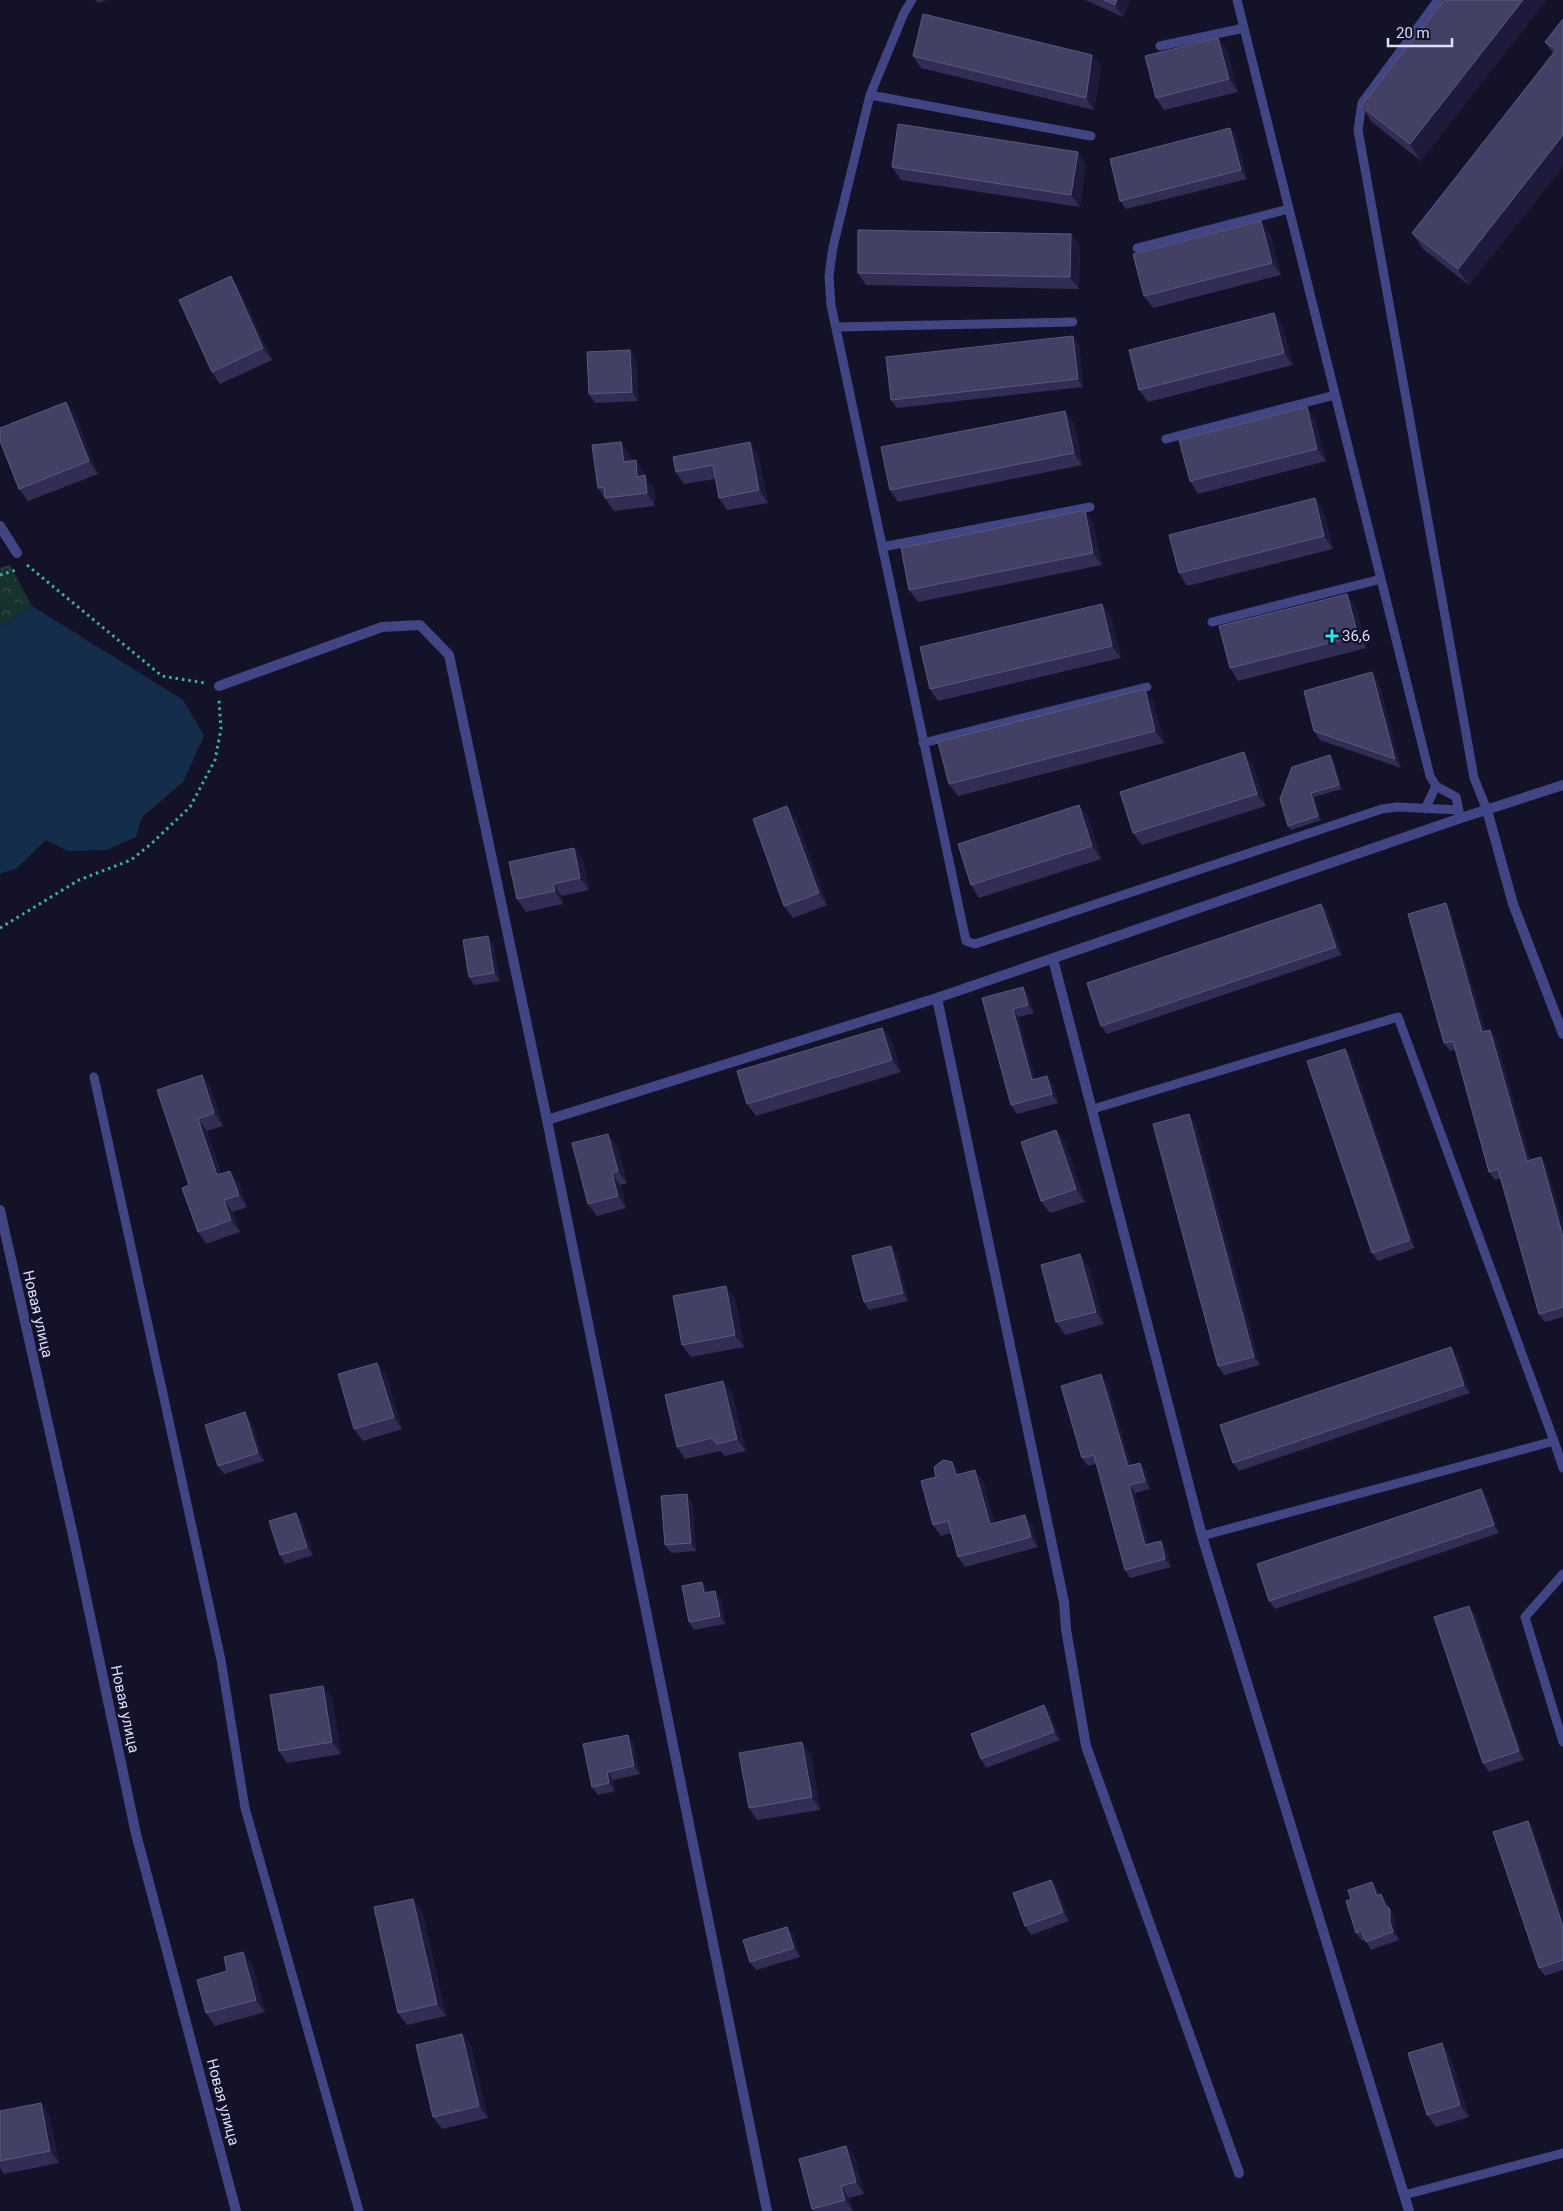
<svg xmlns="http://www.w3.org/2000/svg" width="1563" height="2211" font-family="Roboto,sans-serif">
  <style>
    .forest { fill: url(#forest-crowns) }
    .water { fill: #132d4b }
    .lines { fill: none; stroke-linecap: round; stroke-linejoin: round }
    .path { stroke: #3ab2a0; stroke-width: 3; stroke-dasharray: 2.5 4; stroke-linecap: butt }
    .lane { stroke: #414583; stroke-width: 9 }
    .street { stroke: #414583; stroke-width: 10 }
    .wall { fill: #312d54 }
    .shaded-wall { fill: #1e1a3b }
    .building { fill: #434066; stroke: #5b587d }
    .poi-dot { fill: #17ebed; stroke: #141228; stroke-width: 2 }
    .labels { text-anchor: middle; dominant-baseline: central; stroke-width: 4.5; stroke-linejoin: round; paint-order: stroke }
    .poi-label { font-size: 15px; fill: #dcdcfc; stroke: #141228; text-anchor: start }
    .street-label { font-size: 15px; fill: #dcdcfc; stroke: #141228 }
  </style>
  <defs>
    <pattern id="forest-crowns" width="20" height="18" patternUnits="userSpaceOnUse" patternTransform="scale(1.25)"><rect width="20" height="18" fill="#16312e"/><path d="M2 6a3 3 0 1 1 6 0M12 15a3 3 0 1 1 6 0" fill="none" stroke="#374e4d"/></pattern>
  </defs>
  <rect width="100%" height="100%" fill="#141228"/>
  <path class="forest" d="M10,565l22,41 -32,21v-59z"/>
  <path class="water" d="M32,606l151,94 21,36 -21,46 -41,35 -6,20 -30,13 -38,1 -22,-11 -29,28 -17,6v-247z"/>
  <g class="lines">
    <path class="path" d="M27,565l135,111 43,7
      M0,575l16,-5
      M0,928l79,-48 52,-20 20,-16 39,-37 25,-47 6,-31 -2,-29"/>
    <path class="lane" d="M912,0l-8,13 -34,82 -37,152 -4,29 2,29 135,636 9,3 407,-135 15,-2 62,3
      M1237,0l193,776 6,10 20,11 4,19
      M1438,0l-76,103 -4,27 116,648 13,32
      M1160,46l84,-18
      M870,95l221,41
      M1137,248l152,-39
      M836,327l237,-5
      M1166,439l169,-44
      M882,547l208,-40
      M1212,622l169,-43
      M923,743l224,-56
      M1425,809l11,-23
      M94,1077l127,583 24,148 114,403
      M1093,1109l305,-92 156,424 -352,95
      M1554,1441l9,27
      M1563,1574l-38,43 38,125
      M1404,2195l159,-42"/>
    <path class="street" d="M0,526l17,27
      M219,686l163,-59 38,-2 29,30 98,465 220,1091
      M1487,810l26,94 50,130
      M1053,959l149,577 207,675
      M937,998l127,604 2,27 20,117 153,427
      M547,1120l390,-122 524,-180 102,-33
      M0,1210l74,330 62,294 100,377"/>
  </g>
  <path class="wall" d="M95,0h11l-8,3z
    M1085,0h45l-7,17z
    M1444,0l-23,161 -49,-39 -11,-16z
    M1563,19v147l-94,119 -46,-36 -11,-16 141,-180 -8,-11z
    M1218,38l9,12 11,42 -74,18 -8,-12z
    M1092,55l9,12 -7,43 -173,-42 -8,-12z
    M1230,128l6,9 11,42 -121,30 -6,-8z
    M1086,164l-6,43 -179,-27 -9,-13z
    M1270,233l11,42 -128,33 -9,-12z
    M1080,246l-1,43 -213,-4 -8,-12z
    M239,289l33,71 -52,24 -8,-12z
    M1282,325l11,40 -145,37 -9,-12z
    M1079,344l4,43 -186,21 -6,-8z
    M630,350l6,8 2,43 -43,2 -6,-9z
    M1307,407l8,12 11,42 -128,33 -8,-13z
    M1065,411l9,12 8,42 -184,37 -8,-12z
    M75,414l23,60 -70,27 -9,-12z
    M630,454l1,7 13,12v3l10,12 1,18 -41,5 -16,-23z
    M758,454l10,49 -41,7 -8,-12 -4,-19 -31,5 -8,-12z
    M1315,498l8,12 10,39 -146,37 -8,-13z
    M1093,523l9,42 -184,37 -9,-12z
    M1356,606l10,42 -128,33 -8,-13z
    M1111,616l10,42 -183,43 -8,-12z
    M1378,680l23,88 -81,-28 -6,-9z
    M1153,701l11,42 -206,53 -9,-12z
    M1330,755l3,4 9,30 -28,8 7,23 -30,10 -3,-4z
    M1253,765l13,41 -124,39 -9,-12z
    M1079,805l9,12 13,42 -122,39 -8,-13z
    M796,818l31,87 -34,13 -9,-12z
    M574,848l9,12 6,30 -27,6 1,8 -37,8 -9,-13z
    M1321,904l6,8 15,43 -235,79 -6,-8z
    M1451,912l34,119 11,7 34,122 11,-3 5,8 17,60v92l-18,5 -6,-8 -38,-136 -6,2 -6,-8 -34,-122 -5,1 -6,-8z
    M493,944l7,37 -26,4 -5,-8z
    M1029,996l5,17 -16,4 17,62 18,5 5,19 -41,11 -6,-9 -29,-107z
    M882,1028l9,12 10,32 -145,44 -9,-12z
    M1345,1049l6,8 64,191 -37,13 -6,-8z
    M202,1075l8,12 13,39 -16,5 14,43 18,9 8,24 -14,5 7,20 -34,12 -8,-12 -9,-47z
    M1195,1122l65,243 -36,10 -6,-9z
    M1065,1142l20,60 -35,11 -9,-12z
    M617,1146l10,37 -7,2 6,23 -29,8 -9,-12z
    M897,1254l11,47 -39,9 -5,-8z
    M1089,1267l15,57 -39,11 -9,-13z
    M735,1298l9,49 -53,10 -9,-12z
    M1457,1355l13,38 -231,78 -6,-8z
    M386,1375l16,54 -39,12 -9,-12z
    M1107,1383l24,82 9,-2 6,8 4,18 -15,4 13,51 13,-3 5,8 5,18 -41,11 -5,-8 -29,-106 -8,2 -6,-8z
    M732,1393l14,58 -21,5 -5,-5 -35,8 -8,-12z
    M251,1421l13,40 -40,13 -6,-8z
    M952,1462l8,12 23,7 11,42 38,2 6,22 -73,20 -7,-10 -6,-24 -11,3 -8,-11 3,-48z
    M1481,1489l6,8 12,36 -224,76 -6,-8z
    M692,1502l4,49 -25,2 -6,-8z
    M302,1521l11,34 -28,9 -5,-9z
    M702,1582l6,10 13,7 4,25 -31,6 -5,-8z
    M1475,1614l49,146 -35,12 -6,-9z
    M323,1686l9,12 9,56 -54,9 -8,-12z
    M1044,1705l6,8 10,27 -74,28 -5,-9z
    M628,1735l5,8 7,31 -27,6 2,11 -17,4 -6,-8z
    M811,1754l9,56 -63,10 -8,-12z
    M1528,1821l5,8 30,89v52l-18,6 -6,-8z
    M1051,1880l6,8 12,33 -38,14 -6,-9z
    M1378,1890l2,5 1,-1 6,8 2,6 6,9v13l4,10 -28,10 -6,-11 -3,2 -6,-8z
    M422,1911l24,105 -39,9 -9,-12z
    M787,1927l6,8 7,22 -44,13 -6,-8z
    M243,1952l9,12 13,48 -50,14 -9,-13z
    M462,2034l9,12 17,72 -46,11 -9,-12z
    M1450,2056l19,61 -33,10 -9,-12z
    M41,2103l8,12 10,48 -55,11 -4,-6v-57z
    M846,2146l9,12 9,36 -15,4 4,13h-39l-2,-2z"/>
  <path class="shaded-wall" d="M1117,0h13l-7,17 -8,-12z
    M1523,0h24l-126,161 -11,-17z
    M1218,38l9,12 11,42 -9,-13z
    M1092,55l9,12 -7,43 -8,-12z
    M1230,128l6,9 11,42 -6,-9z
    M1563,135v31l-94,119 -11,-16z
    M1078,152l8,12 -6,43 -9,-12z
    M1261,221l9,12 11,42 -9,-12z
    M1071,234l9,12 -1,43 -9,-12z
    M231,276l8,13 33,71 -9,-12z
    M1274,313l8,12 11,40 -9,-12z
    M1073,336l6,8 4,43 -5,-8z
    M630,350l6,8 2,43 -6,-9z
    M66,402l9,12 23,60 -9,-13z
    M1307,407l8,12 11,42 -9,-12z
    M1065,411l9,12 8,42 -8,-12z
    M621,442l9,12 2,20 -8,-12z
    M750,442l8,12 10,49 -9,-13z
    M636,460l8,13 2,16 -9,-12z
    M645,475l9,13 1,18 -8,-13z
    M1315,498l8,12 10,39 -9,-13z
    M1085,510l8,13 9,42 -9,-12z
    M1347,594l9,12 10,42 -8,-12z
    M1102,604l9,12 10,42 -9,-12z
    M1372,672l6,8 23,88 -6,-9z
    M1145,689l8,12 11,42 -9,-12z
    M1244,752l9,13 13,41 -9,-12z
    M1330,755l3,4 9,30 -3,-4z
    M1311,793l3,4 7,23 -3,-4z
    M1079,805l9,12 13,42 -9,-13z
    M787,806l9,12 31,87 -8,-12z
    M574,848l9,12 6,30 -9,-12z
    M553,884l9,12 1,8 -8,-13z
    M1446,903l5,9 37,128 -6,-8z
    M1321,904l6,8 15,43 -6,-8z
    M488,936l5,8 7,37 -6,-8z
    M1023,987l6,9 5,17 -6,-8z
    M1013,1009l5,8 19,71 -5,-8z
    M882,1028l9,12 10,32 -9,-12z
    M1490,1030l6,8 37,131 -6,-8z
    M1345,1049l6,8 64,191 -5,-8z
    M202,1075l8,12 13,39 -9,-13z
    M1047,1076l6,8 5,19 -6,-9z
    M1189,1114l6,8 65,243 -6,-8z
    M198,1119l9,12 18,57 -8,-13z
    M1056,1130l9,12 20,60 -9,-13z
    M608,1134l9,12 10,37 -9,-12z
    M1541,1157l5,8 17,60v12z
    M230,1171l9,12 8,24 -8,-12z
    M612,1173l8,12 6,23 -8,-12z
    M224,1200l9,12 7,20 -9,-12z
    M891,1246l6,8 11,47 -5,-8z
    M1080,1254l9,13 15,57 -8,-12z
    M726,1286l9,12 9,49 -9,-12z
    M1451,1347l6,8 13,38 -6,-8z
    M377,1363l9,12 16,54 -8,-12z
    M1101,1374l6,9 27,91 -6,-8z
    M723,1381l9,12 14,58 -9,-12z
    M245,1412l6,9 13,40 -6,-8z
    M952,1462l8,11 3,13 -7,-11z
    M1140,1463l6,8 4,18 -5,-8z
    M975,1470l8,11 14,54 -7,-11z
    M1129,1485l6,8 16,60 -6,-8z
    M1481,1489l6,8 12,36 -5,-8z
    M687,1494l5,8 4,49 -5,-8z
    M296,1513l6,8 11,34 -6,-8z
    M1025,1515l7,10 6,22 -7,-10z
    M1161,1541l5,8 5,18 -6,-8z
    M702,1582l6,8 2,11 -6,-8z
    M715,1591l6,8 4,25 -5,-8z
    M1469,1606l6,8 49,146 -5,-9z
    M323,1686l9,12 9,56 -9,-12z
    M1044,1705l6,8 10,27 -6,-8z
    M628,1735l5,8 7,31 -6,-8z
    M802,1742l9,12 9,56 -8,-13z
    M607,1772l6,8 2,11 -6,-8z
    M1528,1821l5,8 30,89v9z
    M1051,1880l6,8 12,33 -6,-9z
    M1372,1882l6,8 5,14 -6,-8z
    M1381,1894l6,8 3,9v-2l5,8v13l4,10 -6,-8z
    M413,1899l9,12 24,105 -9,-12z
    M787,1927l6,8 7,22 -6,-9z
    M243,1952l9,12 13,48 -9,-12z
    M462,2034l9,12 17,72 -9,-12z
    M1442,2043l8,13 19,61 -9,-12z
    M41,2103l8,12 10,48 -9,-12z
    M846,2146l9,12 9,36 -8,-12z
    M841,2186l8,12 4,13 -8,-11z"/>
  <path class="building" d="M1104,0h13l-2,5z
    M1444,0h79l-113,144 -49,-38z
    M923,14l169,41 -6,43 -173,-42z
    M1563,19v116l-105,134 -46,-36 144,-183 -11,-8z
    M1218,38l11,41 -73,19 -11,-42z
    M898,124l180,28 -7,43 -179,-28z
    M1230,128l11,42 -121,31 -10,-42z
    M1261,221l11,42 -128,33 -11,-42z
    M858,230l213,4 -1,43 -212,-4z
    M231,276l32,72 -51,24 -33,-72z
    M1274,313l10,40 -145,37 -10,-40z
    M1073,336l5,43 -187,21 -5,-43z
    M630,350l2,42 -43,2 -2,-42z
    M66,402l23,59 -70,28 -19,-48v-13z
    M1307,407l10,42 -127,32 -11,-41z
    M1065,411l9,42 -184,37 -9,-43z
    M621,442l3,20 12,-2 1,17 8,-2 2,18 -42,5 -1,-11 -6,1 -6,-43z
    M750,442l9,48 -40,8 -6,-33 -37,7 -3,-15z
    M1315,498l9,38 -145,37 -10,-38z
    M1085,510l8,43 -184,37 -8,-42z
    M1347,594l11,42 -128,32 -11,-42z
    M1102,604l10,42 -182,43 -10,-42z
    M1372,672l23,87 -81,-28 -10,-40z
    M1145,689l10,42 -206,53 -11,-42z
    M1244,752l13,42 -124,39 -13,-41z
    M1330,755l9,30 -28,8 7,23 -30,10 -8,-27 12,-32z
    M1079,805l13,41 -121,39 -13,-41z
    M787,806l32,87 -35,13 -31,-87z
    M574,848l6,30 -27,6 2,7 -38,8 -8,-37z
    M1446,903l36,129 8,-2 37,131 14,-4 22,80v70l-24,7 -41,-145 -9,3 -36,-131 -9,2 -36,-129z
    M1321,904l15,43 -235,79 -14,-43z
    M488,936l6,37 -25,4 -6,-37z
    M1023,987l5,18 -15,4 19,71 15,-4 5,18 -41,11 -29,-107z
    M882,1028l10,32 -145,44 -10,-33z
    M1345,1049l65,191 -38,13 -65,-192z
    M202,1075l12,38 -16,6 19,56 13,-4 9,24 -15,5 7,20 -33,12 -16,-44 7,-3 -32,-95z
    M1189,1114l65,243 -36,9 -65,-242z
    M1056,1130l20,59 -35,12 -20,-59z
    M608,1134l10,37 -6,2 6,23 -30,8 -16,-61z
    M891,1246l12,47 -39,9 -12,-46z
    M1080,1254l16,58 -40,10 -15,-57z
    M726,1286l9,49 -53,10 -9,-49z
    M1451,1347l13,38 -231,78 -13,-38z
    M377,1363l17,54 -40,12 -16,-55z
    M1101,1374l27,92 12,-3 5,18 -16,4 16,60 16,-4 4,18 -40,11 -31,-115 -12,3 -21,-72z
    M723,1381l14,58 -20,5 -5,-6 -35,9 -12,-52z
    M245,1412l13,41 -40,13 -13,-41z
    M943,1460l9,2 4,13 19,-5 15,54 35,-9 6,22 -73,20 -10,-36 -15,4 -12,-44 15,-4 -2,-10z
    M1481,1489l13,36 -225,76 -12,-37z
    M687,1494l4,49 -26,2 -4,-49z
    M296,1513l11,34 -27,8 -11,-34z
    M702,1582l2,11 11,-2 5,25 -31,6 -7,-36z
    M1469,1606l50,145 -36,12 -49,-146z
    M323,1686l9,56 -53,9 -9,-56z
    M1044,1705l10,27 -73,27 -10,-25z
    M628,1735l6,31 -27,6 2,11 -17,4 -9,-43z
    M802,1742l10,55 -63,11 -10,-55z
    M1528,1821l35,106v33l-24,8 -46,-136z
    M1051,1880l12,32 -38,14 -12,-33z
    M1372,1882l5,14 4,-2 4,11 5,4v13l3,10 -27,10 -5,-12 -5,3 -10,-32 5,-2 -3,-9z
    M413,1899l24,105 -39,9 -24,-106z
    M787,1927l7,21 -44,14 -7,-22z
    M243,1952l13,48 -50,13 -9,-33 30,-9 -3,-14z
    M462,2034l17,72 -46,11 -17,-72z
    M1442,2043l18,62 -33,10 -19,-62z
    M41,2103l9,48 -50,10v-50z
    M846,2146l10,36 -15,4 4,14 -33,9 -13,-50z"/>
  <path class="poi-dot" d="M1329.5 628.5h5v5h5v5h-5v5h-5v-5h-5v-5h5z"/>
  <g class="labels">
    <g class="poi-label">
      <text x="1342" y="636">36,6</text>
    </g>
    <g class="street-label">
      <text transform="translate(38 1314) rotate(77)">Новая улица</text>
      <text transform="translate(125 1709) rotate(78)">Новая улица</text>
      <text transform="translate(223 2102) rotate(75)">Новая улица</text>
    </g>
  </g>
  <path d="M1388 38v8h64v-8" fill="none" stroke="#dcdcfc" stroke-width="2.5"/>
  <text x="1396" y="38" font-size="15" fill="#dcdcfc" stroke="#141228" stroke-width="4" paint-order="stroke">20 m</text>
</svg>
